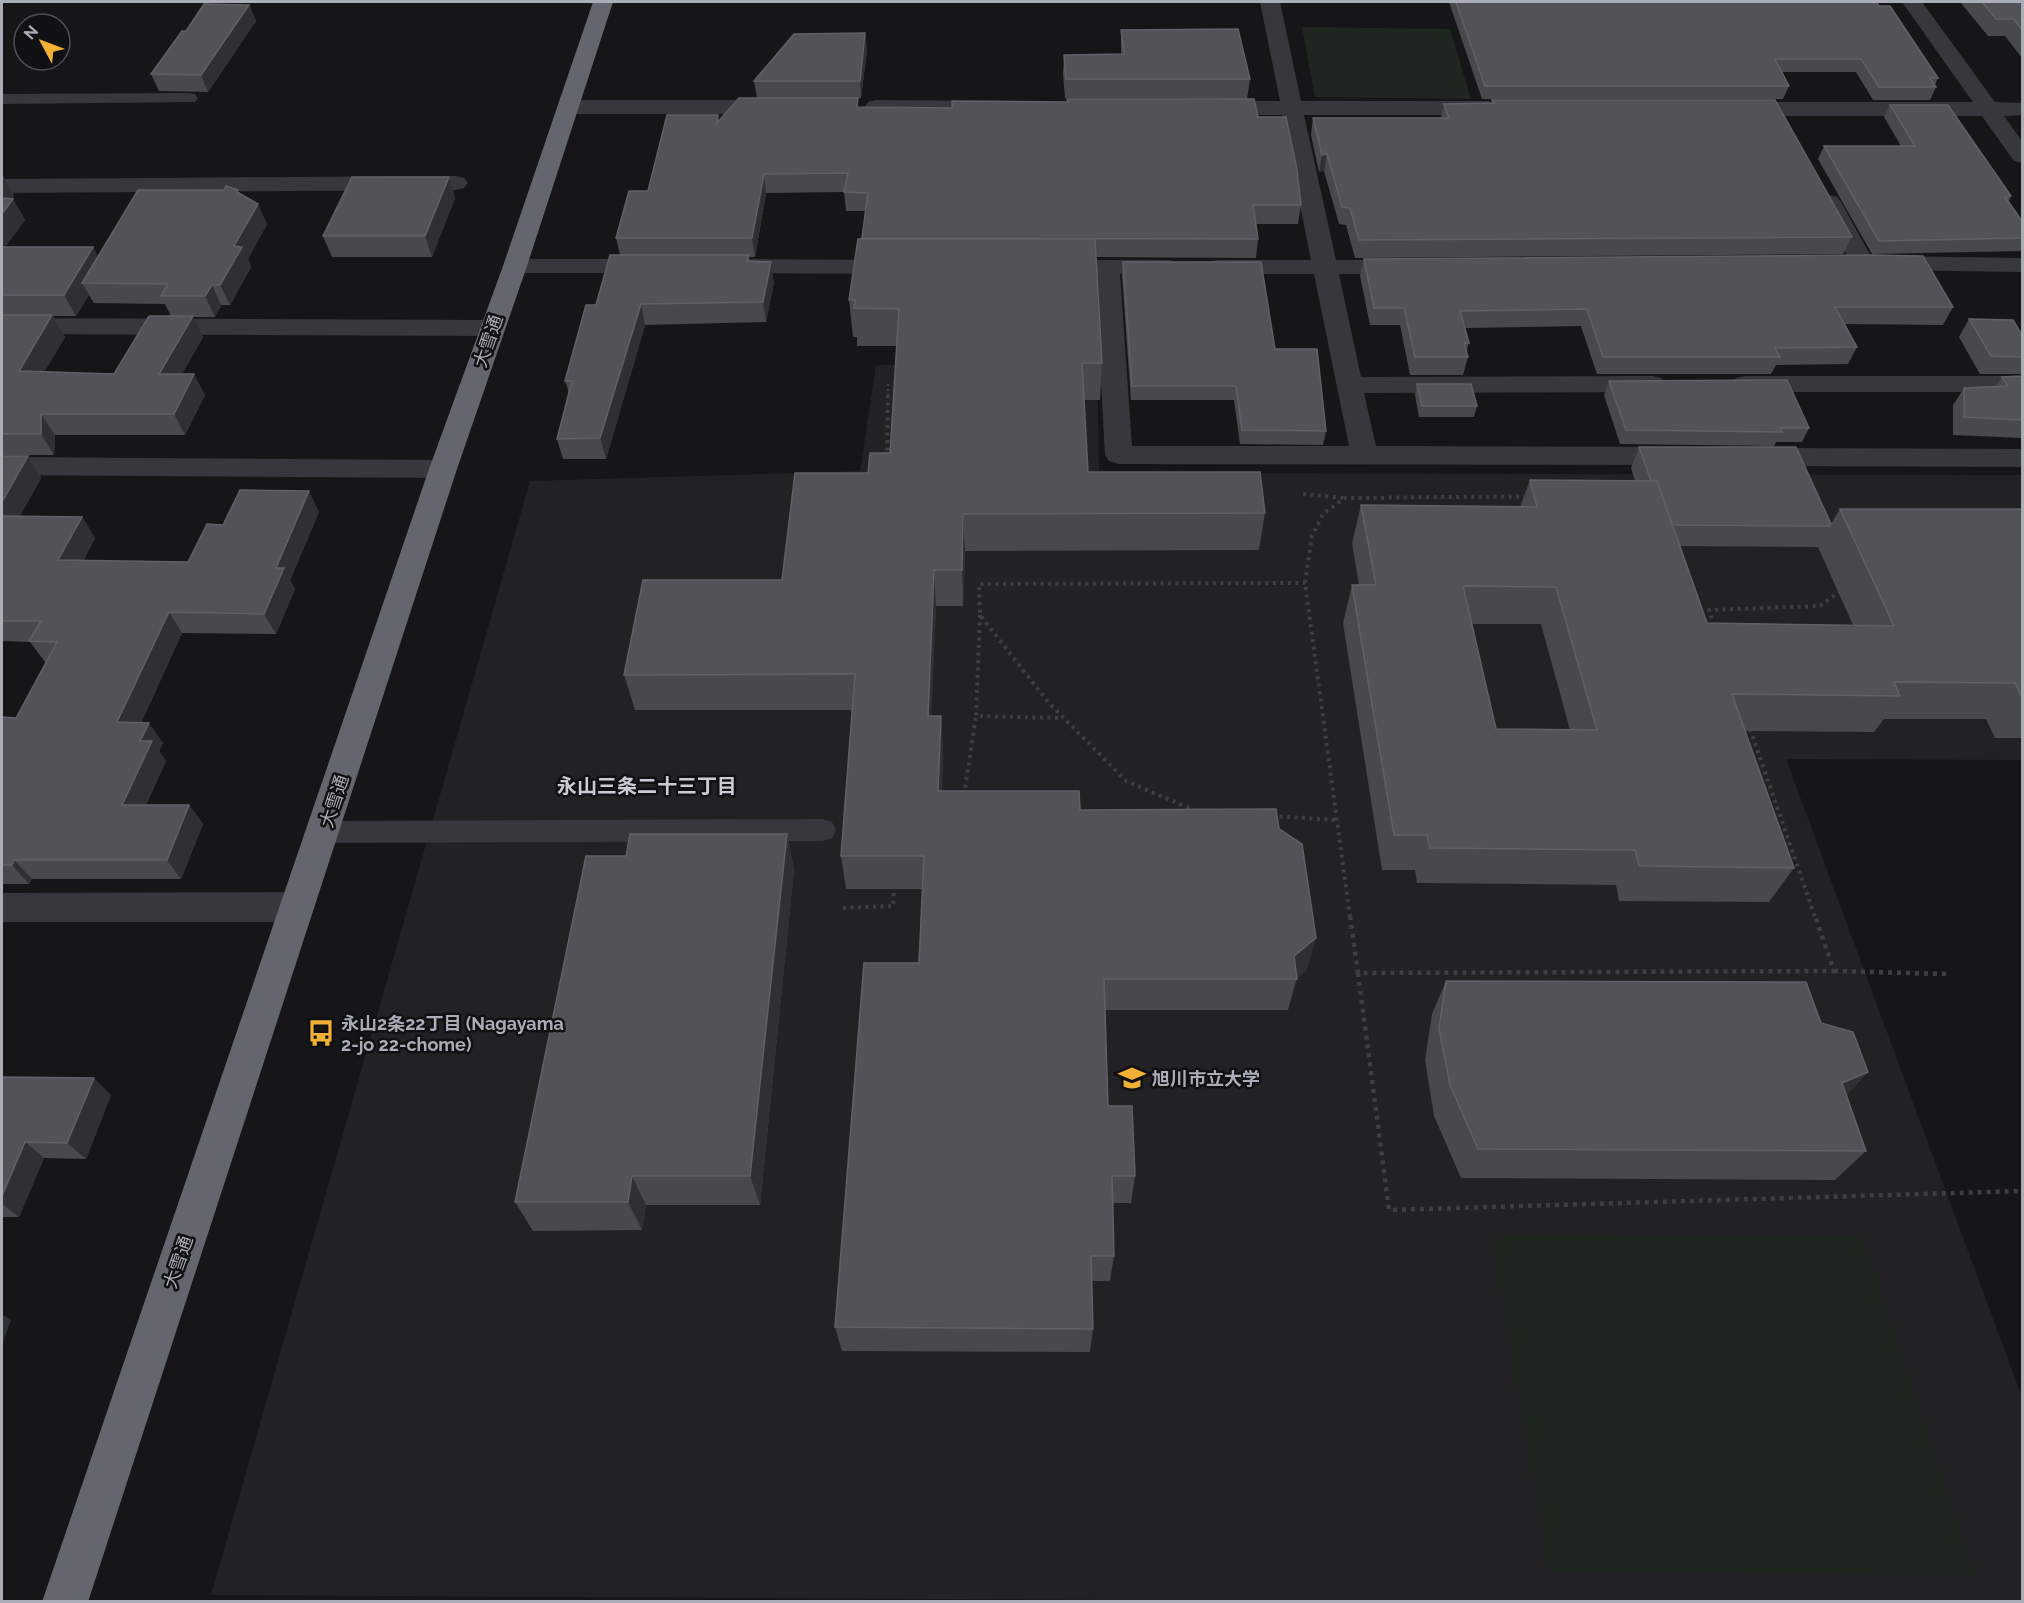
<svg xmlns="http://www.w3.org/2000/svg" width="2024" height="1603" font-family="Raleway,'Noto Sans JP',sans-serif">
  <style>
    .built { fill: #222225 }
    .green { fill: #1e261f }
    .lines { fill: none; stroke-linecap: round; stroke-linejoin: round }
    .path-far2 { stroke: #3d3f44; stroke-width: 2; stroke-dasharray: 2 3; stroke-linecap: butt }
    .path-far1 { stroke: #3d3f44; stroke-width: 4; stroke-dasharray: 3 4.5; stroke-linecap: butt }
    .path { stroke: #3d3f44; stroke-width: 4.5; stroke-dasharray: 4 5; stroke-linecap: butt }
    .lane { fill: #37383d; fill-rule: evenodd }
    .street { fill: #37383d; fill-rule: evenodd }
    .highway { fill: #63666e; fill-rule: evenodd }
    .wall { fill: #47494d; fill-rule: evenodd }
    .shaded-wall { fill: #2f3033 }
    .building { fill: #525359; stroke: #5f6168; stroke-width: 1.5; fill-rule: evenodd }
    .labels { text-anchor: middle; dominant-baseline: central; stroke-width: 5; stroke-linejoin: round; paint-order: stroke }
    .street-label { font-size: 18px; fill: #a8adb8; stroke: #111113 }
    .poi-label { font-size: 18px; font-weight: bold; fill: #a8adb8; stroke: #111113; text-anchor: start }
    .neighbourhood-label { font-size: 20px; font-weight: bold; fill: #c9ccd4; stroke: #111113 }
  </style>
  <rect width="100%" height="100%" fill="#161618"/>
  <path class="built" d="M876,365h221l2,108 923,2v285l-236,-1 236,638v204h-719l-1092,-6 319,-1114 330,-10z"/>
  <path class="green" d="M1302,27l148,2 21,70 -156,-2z
    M1491,1234l372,4 111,338 -424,-6z"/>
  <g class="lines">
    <path class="path-far2" d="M888,396v-12"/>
    <path class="path-far1" d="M887,458l1,-63
      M1303,494l40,4
      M980,615l-4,101 86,2
      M964,795l12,-79
      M1196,811l-70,-30 -78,-79 -68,-87 -1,-31 326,-1
      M1272,816l65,4
      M843,908l50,-2 1,-22
      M1350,917l-45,-334 7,-47 11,-22 22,-16 214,-2 32,-13h150l27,13h35l41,92 -24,18 -111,4 106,307"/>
    <path class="path" d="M1350,916l8,57 476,-2 -19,-55
      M1834,971l113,3
      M1358,973l31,237 633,-19"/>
    <path class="lane" d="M189,93l6,1 3,4 -3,4 -193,2v-10z
      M822,819l10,3 4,8 -4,8 -10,3 -498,2 -10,-3 -4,-8 4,-8 10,-3z"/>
    <path class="street" d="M1260,2h20l21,99h187l8,2 3,5 -3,5 -8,2h-184l32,145h70l9,2 3,5 -3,5 -9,2h-67l22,103 291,-1 9,2 4,6 -4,6 -9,2 -288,1 12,53 303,1 10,3 4,6 -4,6 -10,3 -560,-1 -10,-3 -4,-6 -10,-181 -52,-2 -3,-5 3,-5 9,-2h117l9,2 3,5 -3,5 -9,2h-49l12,172h217l-35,-172h-97l-9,-2 -3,-5 3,-5 9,-2h94l-29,-145h-70l-8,-2 -3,-5 3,-5 8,-2h68z
      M1902,2h20l73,100 27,1v12l-18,1 18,25v22l-8,-2 -32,-45h-248l-8,-2 -3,-5 3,-5 8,-2h239z
      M569,100h208l8,2 3,5 -3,5 -8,2h-208l-8,-2 -3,-5 3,-5z
      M876,100l120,1 8,2 3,5 -3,5 -8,2 -128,-3 -3,-5 3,-5z
      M456,176l8,2 4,5 -4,5 -8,2 -454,3v-14z
      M1829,195l8,2 4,5 32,58 10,-4 139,2v14l-139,-2 -10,-4 -10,4 -9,-2 -37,-66 4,-5z
      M515,259h138l9,2 3,5 -3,5 -9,2h-138l-9,-2 -3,-5 3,-5z
      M725,259l174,1 9,2 3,5 -3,5 -9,2 -174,-1 -9,-2 -3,-5 3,-5z
      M2,318l490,2 9,2 4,6 -4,6 -9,2 -490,-2z
      M1745,376h277v16h-277l-9,-2 -4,-6 4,-6z
      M1754,448l268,1v18l-268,-1 -10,-3 -4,-6 4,-6z
      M2,457l441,3 10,2 4,7 -4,7 -10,2 -441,-3z
      M298,892l12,5 5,10 -5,10 -12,5h-296v-29z"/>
    <path class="highway" d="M593,2h20l-86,264 -70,203 -369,1133h-46l387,-1133 74,-203z"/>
  </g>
  <path class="wall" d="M1449,2h427l62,76 -3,7 1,2 -6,13h-57l-17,-28h-75l8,14 -6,13h-301z
    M1960,2h62v56l-17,-22h-17z
    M249,5l7,16 -48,71 -49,-1 -8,-17z
    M1121,30l129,49 -3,20 -182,-1 -2,-24 1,-19 57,-1z
    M865,33l2,17 -6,48h-104l-3,-17z
    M1492,100l360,137 -9,17 -488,4 -9,-33 -7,-1 -15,-53 -5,1 -8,-37 2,-17h128l3,-14h48z
    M1890,105l121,91 -2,5 13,20v30l-150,3 -54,-95 6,-13h77l-17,-29z
    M859,107l399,10 43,88 -3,19h-42l2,15 -2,19 -160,-1 6,106 -2,37h-16l4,72 177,41 -6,37 -294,1 -2,55h-27l-5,110h10l2,35 -1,40 138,19 199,19 28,141 -10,8 -9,32h-183l3,96 27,70 -4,27h-18l1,53 -4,25h-18l1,48 -3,23 -248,-1 -7,-24 84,-364 3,-74h-76l-5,-33 11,-146h-217l-11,-35 158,-95 86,-107 22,-20 7,-107h-40v-9h-4l-4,-37 13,-61 3,-28h-19l-2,-19 -78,1 -11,64h-6l1,4 24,21 -8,40 -121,3 -39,134h-43l-6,-20 12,-46 -4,-12 31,-76 24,-50 -4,-17 32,-47 70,-76 1,6z
    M2,174l12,21 -2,4h1l12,21 -20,27h88l5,10 142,-63 27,30 -19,35 3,8 -21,38h-9l-6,12h-22l10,20 -21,37 23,21 -20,40h-130l-1,20h-52zM89,295l5,8 71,1 6,12 -57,58 -70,-2 21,-35 -12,-21h23z
    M449,177l6,21 -23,59h-100l-9,-21z
    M1364,259l589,48 -10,18 -98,-1 12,23 -9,17 -72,1 -5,9h-174l-16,-48 -116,2 4,15 -3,10 2,4 -5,18h-53l-10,-50h-30l-10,-49z
    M1123,262l152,87 51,82 -3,14 -83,-1 -6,-44h-103l-9,-124z
    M1969,319l53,16v39h-42l-21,-37z
    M2022,376v62l-69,-3v-30l11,-17 32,-2 6,-9z
    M1609,381l200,47 -7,14h-26l-2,4 -154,-2 -16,-49z
    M1417,384l60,22 -3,11h-55l-4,-22z
    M1639,447l192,77 9,-15h182v229h-27l-9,-19h-102l-10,13 -129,-1 49,137 -25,34 -150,-1 -3,-16 -199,-2 -2,-13h-33l-39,-247 9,-38h7l-7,-42 9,-38 159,2 10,-27 105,1 -4,-13zM1680,546l138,1 35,78 -146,-2zM1471,624h70l29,106 -74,-1z
    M2,456h26l13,22 -21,38 62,1 13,21 -12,23 105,1 35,-37 96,-13 -29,68 5,9 -19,45 -94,-1 -41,90 22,20 -4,8 7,10 -20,44h43l14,19 -22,55h-149l-3,5h-27v-167l14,1 30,-56h-1l-15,-20 -28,-1z
    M787,834l7,36 -34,335h-114l-4,25 -109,1 -18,-29 111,-346z
    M1446,981l375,42 47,49 -22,23 20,56 -31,29 -374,-2 -27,-62 -9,-56 7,-46z
    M2,1077l109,18 -25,64 -42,-1 -25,59h-17z"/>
  <path class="shaded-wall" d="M249,5l7,16 -48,71 -7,-17z
    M865,33l2,17 -6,48 -1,-17z
    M1327,154l-3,17 -5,1 3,-17z
    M2,174l12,21 -12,18z
    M764,174l2,19 -11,64 -3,-19z
    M449,177l6,21 -23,59 -7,-21z
    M13,199l12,21 -23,31v-37z
    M258,204l9,20 -19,35 3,8 -21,38 -10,-20 14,-39z
    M93,247l11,21 -22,15 7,12 -13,21 -12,-21z
    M771,262l3,20 -8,40 -3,-20z
    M212,285l9,20 -6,12 -10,-21z
    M641,304l4,21 -39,134 -6,-21z
    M52,315l13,22 -33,55 -13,-21z
    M193,316l10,21 -33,58 -11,-21z
    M194,374l11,21 -20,40 -11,-21z
    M41,414l14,21 -1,20 -13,-21z
    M28,456l13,22 -33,59 -6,-9v-26z
    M309,491l10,21 -29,68 5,9 -19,45 -12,-20 12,-46z
    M963,514l2,37 -2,55 -1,-36z
    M82,517l13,21 -23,43 -14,-21z
    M934,570l2,36 -6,145 -2,-35z
    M169,612l13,21 -50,109 -15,-20z
    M941,716l2,35 -3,75 -2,-35z
    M149,723l14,20 -4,8 7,10 -29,63 -15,-19 18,-64z
    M189,805l14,19 -22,55 -14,-19z
    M787,834l7,36 -34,335 -10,-29z
    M14,860l18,19 -3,5 -17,-19z
    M1316,938l-9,32 -11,9 -2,-23z
    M1868,1072l-31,32 5,-21z
    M94,1078l17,17 -25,64 -19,-16z
    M25,1142l19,16 -25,59 -17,-13v-8z
    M632,1176l14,29 -4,25 -14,-28z
    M2,1314l9,6 -9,25z"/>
  <path class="building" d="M1456,2h420l3,4h11l48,72h-8l6,9h-57l-18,-28h-86l14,27h-304z
    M1982,2h40v28l-8,-11h-18z
    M204,4l45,1 -48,70 -50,-1 31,-43h4z
    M1238,29l12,50h-184l-2,-24 60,-1 -3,-24z
    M865,33l-5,48h-106l40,-47z
    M739,98h119l-1,9 95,1v-7l116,1 -1,-3h187l4,18h28l11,53 4,35h-48l5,34 -396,-1 6,-45 -24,-1 4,-19 -84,1 -12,64h-136l13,-47h19l19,-76h51l-2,9z
    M1492,100h283l77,137 -493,3 -9,-32 -8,-1 -15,-53 -5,1 -9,-37h136l-5,-14 50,-1z
    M1890,105h58l63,91 -6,1 17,24v17l-143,3 -55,-95h91z
    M352,177h97l-24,59h-102z
    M226,186l12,4 -1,2 21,12 -24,42 8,1 -22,38h-8l-7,11h-44l7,-12 -86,-1 56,-93h86z
    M2,198l11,1 -11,15z
    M858,239h237l7,124h-20l6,109h172l5,41 -302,1 -1,56h-28l-6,146h13l-3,75h141l1,19 196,-1 3,20 23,15 14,94 -22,18 3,23h-193l4,127h24l3,70h-23l2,80h-23l2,73 -258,-2 29,-364h55l5,-107h-83l14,-182 -231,1 19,-95h139l13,-107h73l2,-20h20l9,-144 -45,-1 1,-8h-6z
    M2,247h91l-29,48h-62z
    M610,255h139l-2,6 24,1 -8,40 -122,2 -41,134 -43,1 15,-58h-7l21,-76h10z
    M1872,255l51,1 30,51h-118l22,40 -82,1 5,9h-177l-16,-48 -127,2 9,32h-5l4,14h-53l-11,-49h-30l-10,-49z
    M1123,262h138l14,87h42l9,82 -84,-1 -6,-44h-104z
    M2,315h50l-33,56 95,3 35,-58h44l-34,58h35l-20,40h-133v20h-39z
    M1969,319l44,1 9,15v22l-31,-1z
    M2022,376v44l-58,-3v-29l44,-2 -6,-9z
    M1787,380l22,48h-29l2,4 -156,-2 -17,-49z
    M1417,384h54l6,22h-55z
    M1639,447h157l35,77 -1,2 -158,-1 -15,-44h-6z
    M2,456h26l-26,46z
    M1530,480l127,1 50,142 187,3 -54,-117h182v188l-7,-14 -121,-1 6,14 -168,-2 62,174 -155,-2 -4,-16 -205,-2 -3,-13h-33l-42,-250h24l-15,-80 176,2zM1463,586l93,1 41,143 -101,-1z
    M240,490l69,1 -33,77h8l-20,46 -95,-2 -52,110 32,1 -9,18h12l-30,64h67l-22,55h-153l-2,5h-10v-148l14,1 41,-76 -28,-1 12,-20h-39v-105l80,1 -24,43 130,2 19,-38 16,1z
    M630,834h157l-37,342h-118l-4,26h-113l71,-346h40z
    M1446,981l360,1 15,41 32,9 15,40 -26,11 24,68 -388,-2 -28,-64 -11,-57z
    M2,1077l92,1 -27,65 -42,-1 -23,54z"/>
  <defs>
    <symbol id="bus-bare" viewBox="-9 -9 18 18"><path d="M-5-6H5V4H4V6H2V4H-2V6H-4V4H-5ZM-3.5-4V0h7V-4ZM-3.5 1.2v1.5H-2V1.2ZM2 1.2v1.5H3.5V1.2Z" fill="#f2b134" stroke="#111113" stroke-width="2.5" paint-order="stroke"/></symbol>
    <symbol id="university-bare" viewBox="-9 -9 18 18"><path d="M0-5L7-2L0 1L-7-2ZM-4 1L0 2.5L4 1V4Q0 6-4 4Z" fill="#f2b134" stroke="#111113" stroke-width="2.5" paint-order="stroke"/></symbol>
  </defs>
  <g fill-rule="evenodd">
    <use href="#bus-bare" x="302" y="1014" width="38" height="38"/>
    <use href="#university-bare" x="1113" y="1059" width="38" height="38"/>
  </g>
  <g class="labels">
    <g class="street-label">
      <text transform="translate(488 341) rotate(-71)">大雪通</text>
      <text transform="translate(334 801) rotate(-72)">大雪通</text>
      <text transform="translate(178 1262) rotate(-71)">大雪通</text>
    </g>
    <g class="poi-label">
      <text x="341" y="1023">永山2条22丁目 (Nagayama<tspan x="341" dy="21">2-jo 22-chome)</tspan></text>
      <text x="1152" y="1078">旭川市立大学</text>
    </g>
    <g class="neighbourhood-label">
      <text x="647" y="786">永山三条二十三丁目</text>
    </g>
  </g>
  <rect width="2024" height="1603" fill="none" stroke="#a8adb8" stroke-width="6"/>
  <g transform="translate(42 42) rotate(311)"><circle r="28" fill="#111113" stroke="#4d4f55" stroke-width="1.5"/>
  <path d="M0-4.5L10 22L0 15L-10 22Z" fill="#f2b134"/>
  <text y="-9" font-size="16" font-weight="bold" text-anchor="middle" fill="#a8adb8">N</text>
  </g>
</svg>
